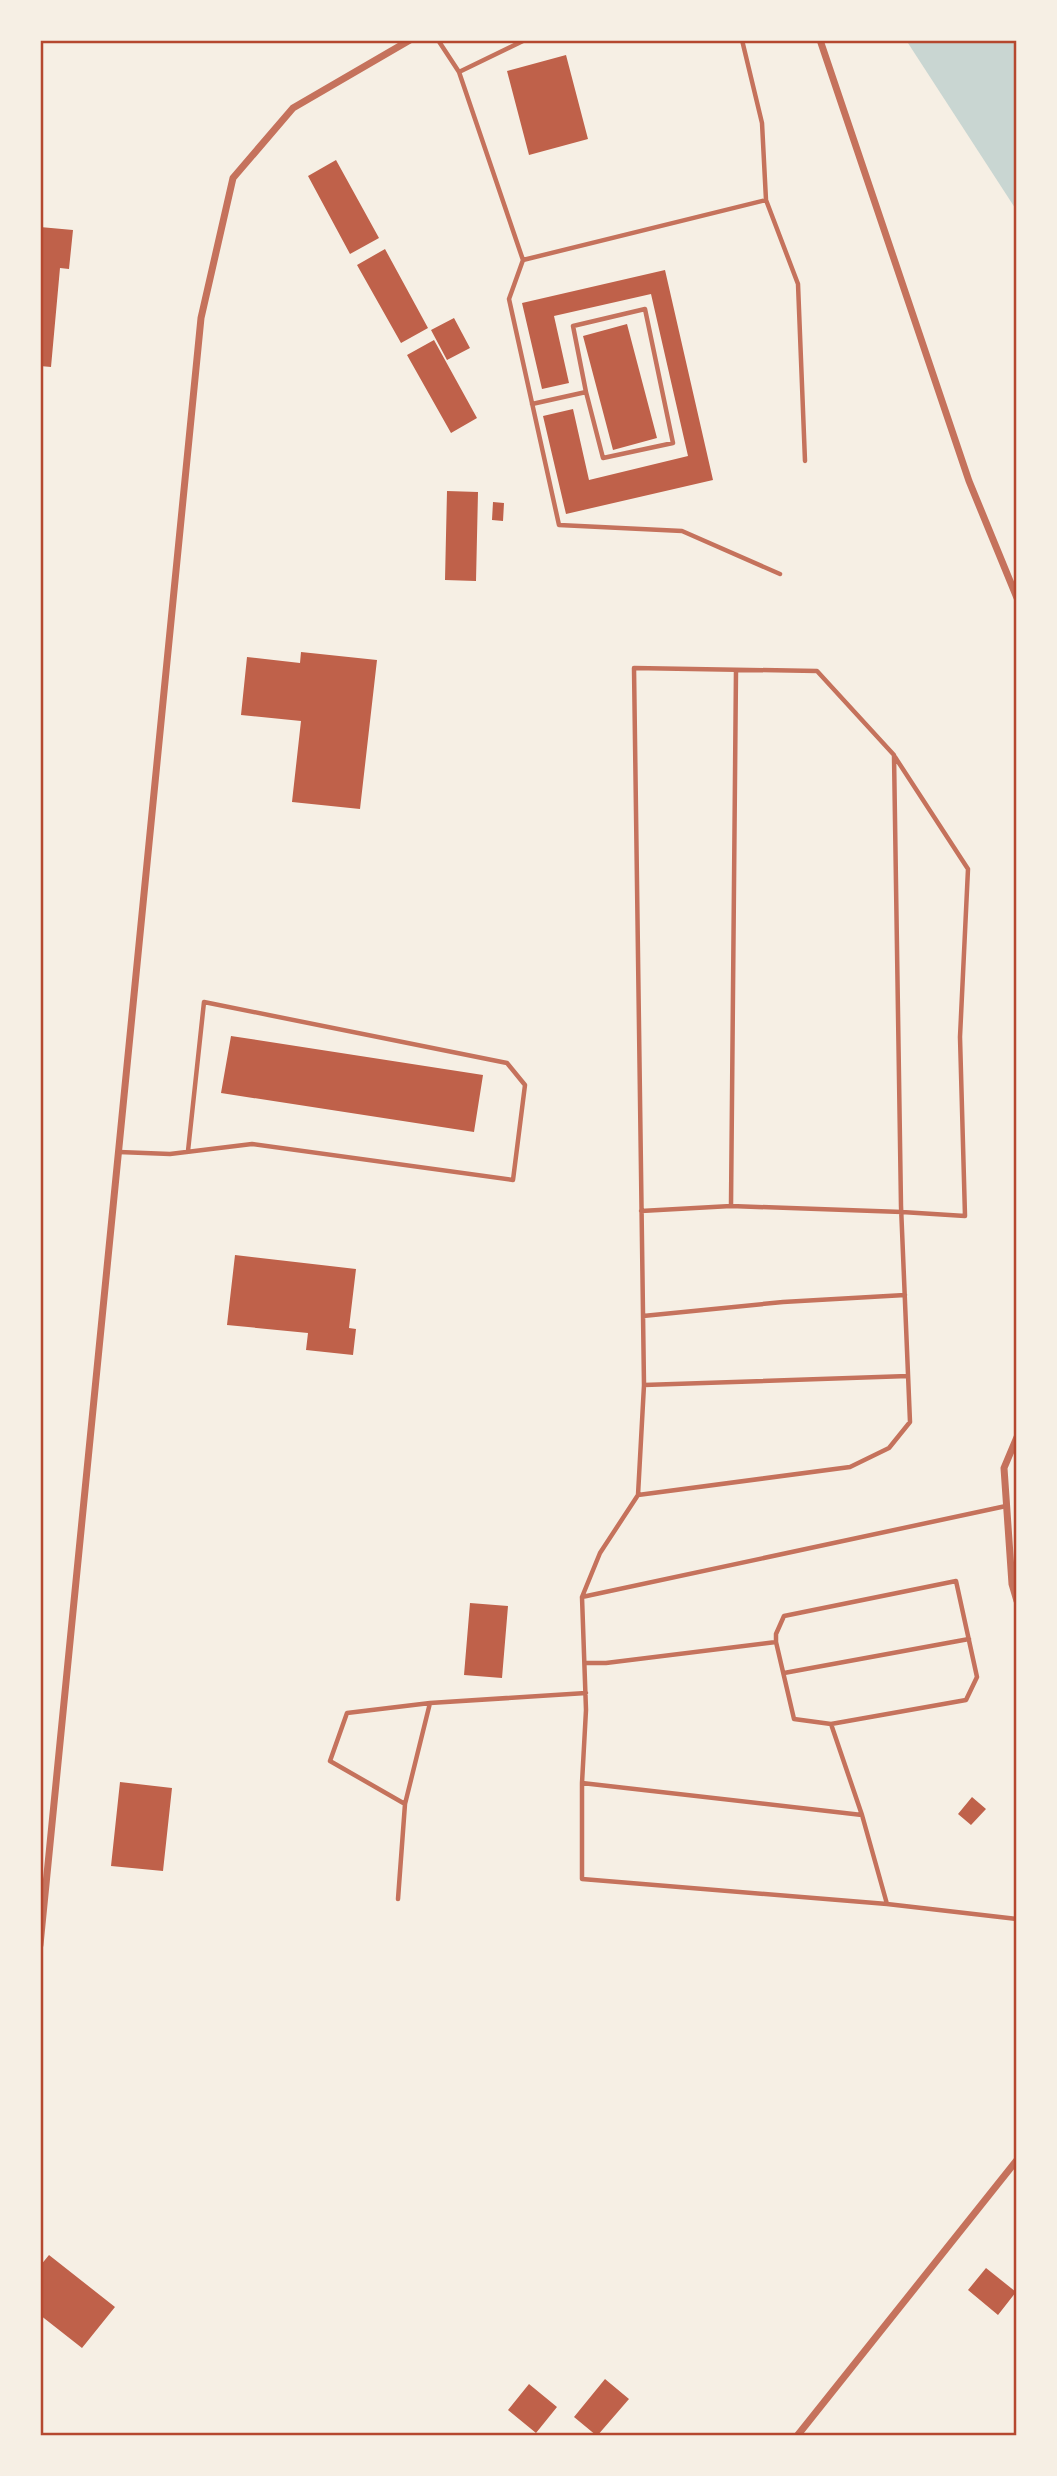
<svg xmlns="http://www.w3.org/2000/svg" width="1057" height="2476" font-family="'DM Sans',sans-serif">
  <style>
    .water { fill: #c9d6d2 }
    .building { fill: #bf614a }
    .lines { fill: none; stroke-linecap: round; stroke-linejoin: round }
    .service { stroke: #c5725c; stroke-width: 4.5 }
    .minor { stroke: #c5725c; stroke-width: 7 }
    .neatline { fill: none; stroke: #b5482f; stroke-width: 2.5 }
  </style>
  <rect width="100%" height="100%" fill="#f6efe4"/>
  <path class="water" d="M906,40h111v171z"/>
  <path class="building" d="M566,55l22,84 -59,16 -22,-84z
    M336,160l43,78 -29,16 -42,-78z
    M40,227l33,3 -4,39 -9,-1 -9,99 -11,-1z
    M385,249l43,79 -27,15 -44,-78z
    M665,270l48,210 -147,34 -23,-98 30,-7 16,71 99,-24 -37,-162 -97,22 15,67 -27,6 -20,-86z
    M454,318l16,30 -23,12 -16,-30z
    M627,324l30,114 -44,12 -30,-114z
    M434,340l43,78 -26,15 -44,-78z
    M447,491l31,1 -2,89 -31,-1z
    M493,502l11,1 -1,18 -11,-1z
    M301,652l76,8 -17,149 -68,-7 9,-81 -60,-6 6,-58 53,6z
    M231,1036l252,39 -9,57 -253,-39z
    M235,1255l121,14 -7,59 7,1 -3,26 -47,-5 2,-17 -81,-8z
    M470,1603l38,3 -6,72 -38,-3z
    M120,1782l52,6 -9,83 -52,-5z
    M972,1797l14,12 -15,16 -13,-11z
    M49,2255l66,52 -33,41 -42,-33v-49z
    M986,2268l30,24 -18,23 -30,-25z
    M605,2379l24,20 -32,37 -23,-19z
    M529,2384l28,23 -21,26 -28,-23z"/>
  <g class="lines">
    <path class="service" d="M438,40l21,32 66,-32
      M742,40l20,83 4,77 32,84 7,177
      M459,72l64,188 243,-60
      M523,260l-14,39 50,226 123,6 98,43
      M532,404l54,-12 17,66 70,-15 -28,-134 -72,17 13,66
      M736,670l-5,536 171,6 63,4 -5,-179 8,-168 -73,-112
      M119,1152l51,2 82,-10 261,36 12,-95 -18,-22 -303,-61 -16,149
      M641,1211l90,-5
      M643,1316l140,-14 122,-7
      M644,1385l264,-9
      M1006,1506l-424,91 4,113 -4,73v96l305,25 130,15
      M582,1597l18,-44 38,-58 6,-110 -10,-717 183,3 77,84 7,451 9,216 -21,26 -39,19 -212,28
      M585,1663h21l170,-21
      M784,1673l185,-34
      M831,1724l-37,-5 -18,-77v-8l8,-18 172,-35 21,96 -11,23 -135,24 31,91 25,89
      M582,1783l280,32
      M405,1804l25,-101
      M398,1899l7,-95 -75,-43 17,-48 83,-10 156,-10"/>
    <path class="minor" d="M820,40l149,441 48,117
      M1017,1437l-13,31 8,116 5,17
      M40,1945l161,-1627 32,-140 60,-70 117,-68
      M797,2436l220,-276"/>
  </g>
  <rect width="1057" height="2476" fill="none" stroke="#f6efe4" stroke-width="84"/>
  <rect x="42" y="42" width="973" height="2392" class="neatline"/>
</svg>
